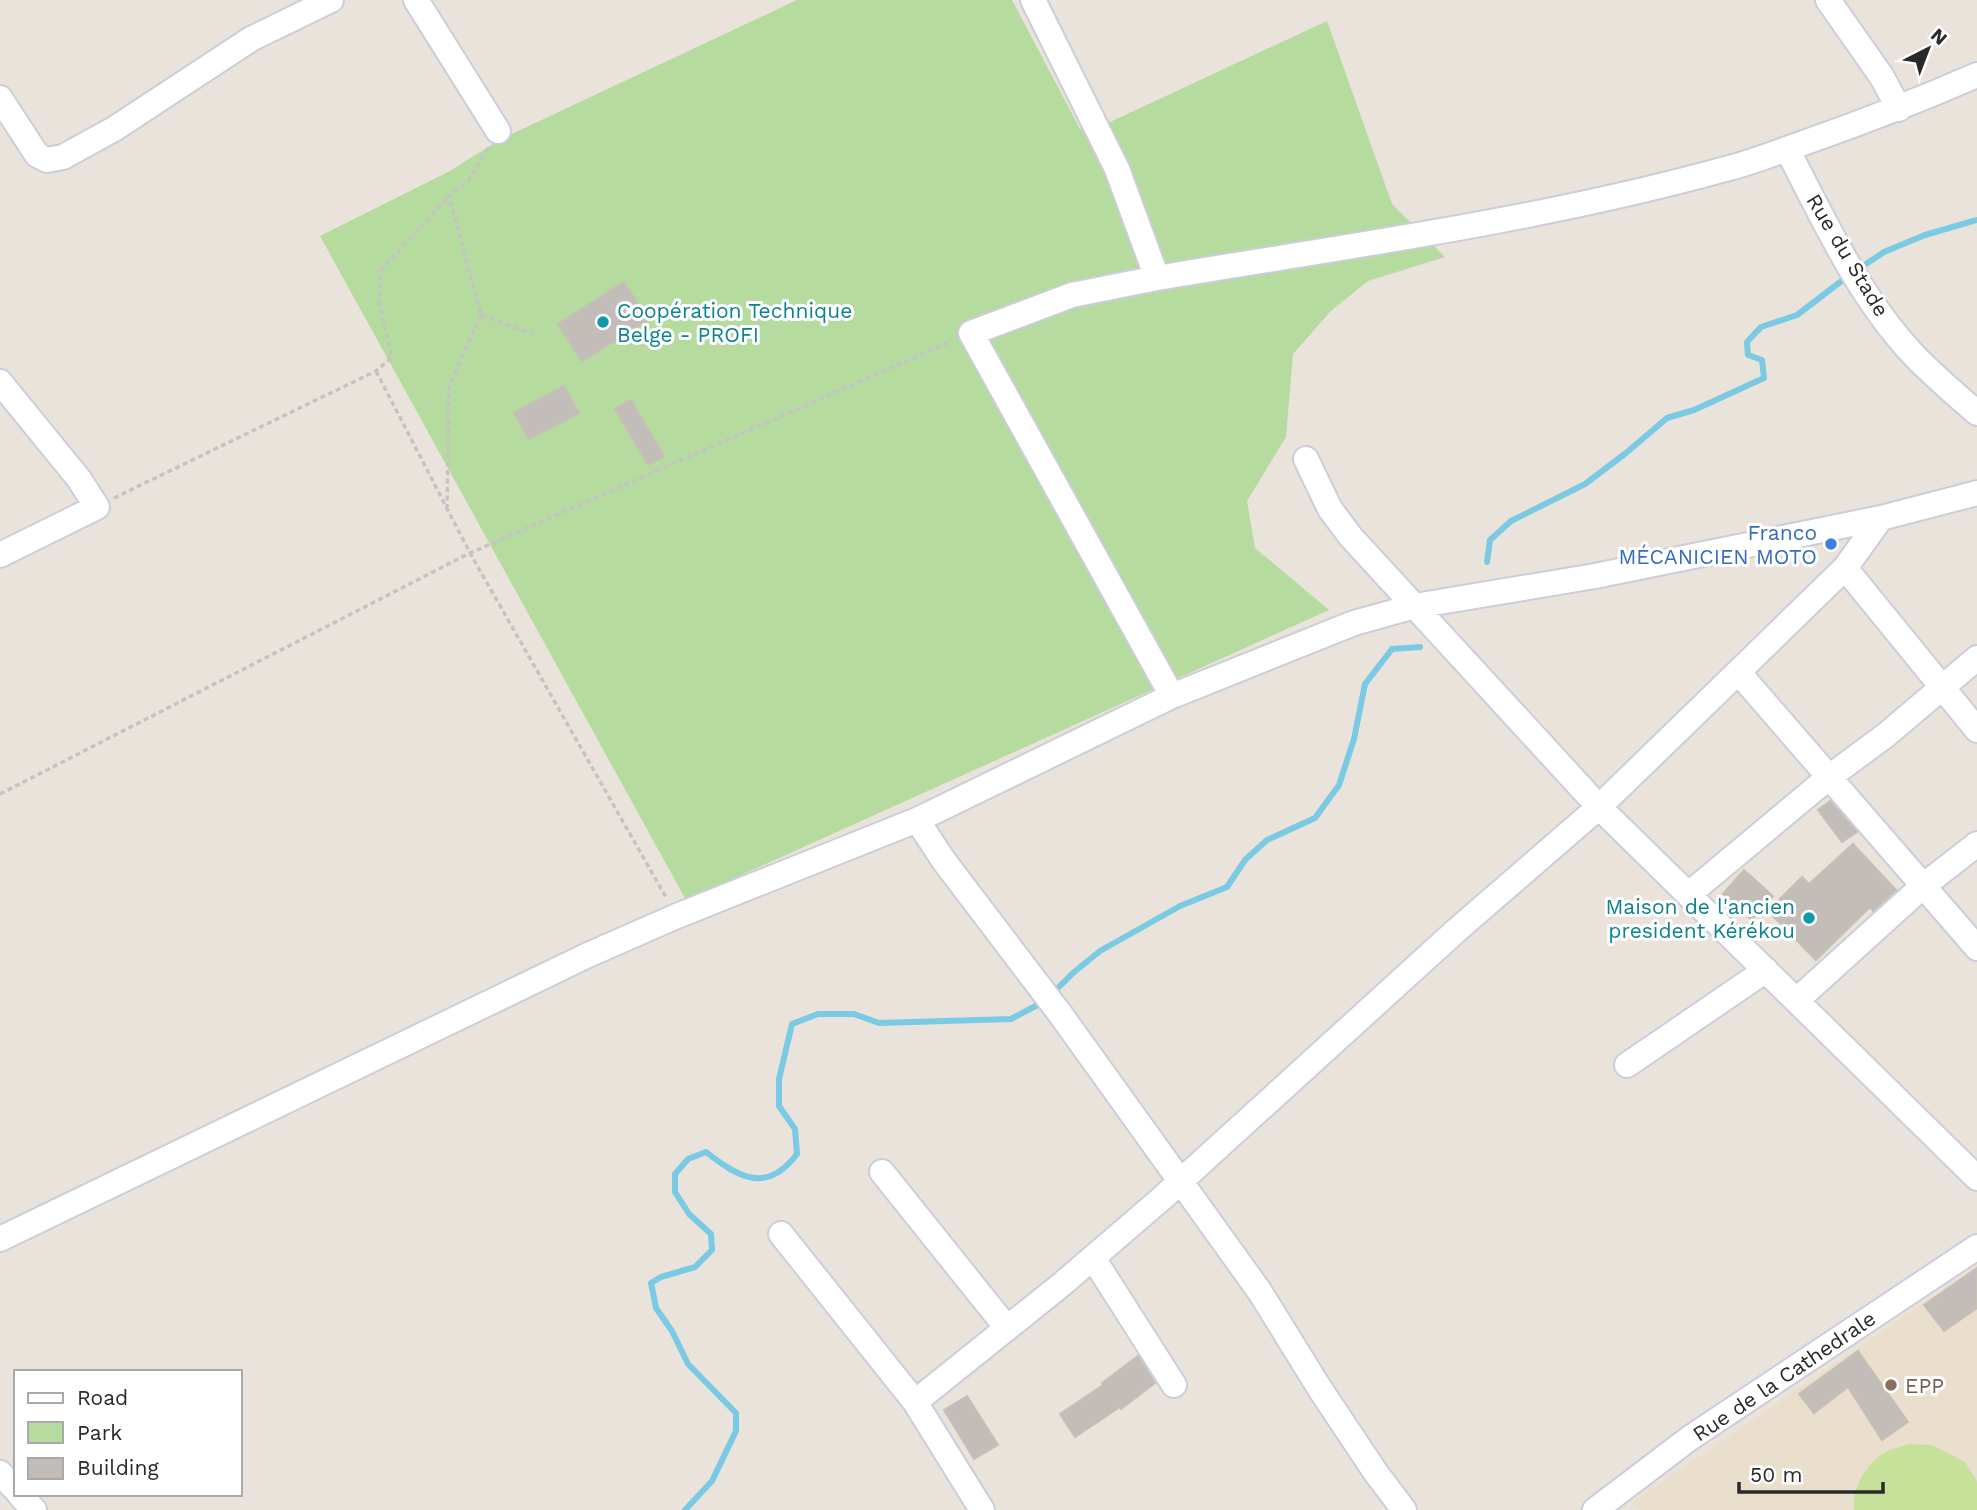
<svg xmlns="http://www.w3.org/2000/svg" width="1977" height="1510" font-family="'Work Sans',sans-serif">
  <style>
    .education { fill: #eadfcd }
    .green { fill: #b5db9e }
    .pitch { fill: #c6e29a }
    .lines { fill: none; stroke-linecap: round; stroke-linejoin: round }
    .stream { stroke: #79cae2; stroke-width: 6 }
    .building { fill: #c2bdb9; stroke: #c5bfb6; stroke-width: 2 }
    .minor-casing { stroke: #cbced9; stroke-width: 28 }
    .path { stroke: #c3c3c3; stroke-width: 3.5; stroke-dasharray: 5 3.5; stroke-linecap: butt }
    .minor { stroke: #fff; stroke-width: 24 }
    .culture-dot { fill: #0f9aa8; stroke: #fff; stroke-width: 2.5 }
    .shop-dot { fill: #3f7fe0; stroke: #fff; stroke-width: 2.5 }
    .education-dot { fill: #8d6e63; stroke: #fff; stroke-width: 2.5 }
    .labels { text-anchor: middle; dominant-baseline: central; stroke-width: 6; stroke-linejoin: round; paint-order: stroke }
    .street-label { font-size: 21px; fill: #292929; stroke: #fff }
    .culture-label { font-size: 21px; fill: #0d838f; stroke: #fff; text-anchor: start }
    .shop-label { font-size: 21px; fill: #366cbe; stroke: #fff; text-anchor: end }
    .education-label { font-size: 21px; fill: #785e54; stroke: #fff; text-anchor: start }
  </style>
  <rect width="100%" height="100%" fill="#eae3dc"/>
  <path class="education" d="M1977,1266v244h-339l-7,-7z"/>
  <path class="green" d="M797,0h215l68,129 28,-6 219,-102 65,183 53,53 -77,24 -37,30 -38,43 -7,83 -39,64 8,47 74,62 -643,290 -366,-664 128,-64 53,-33z"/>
  <path class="pitch" d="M1908,1444l24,1 33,17 12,19v29h-123c-2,-22 12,-47 32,-58 6,-4 15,-5 22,-8z"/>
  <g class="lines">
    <path class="stream" d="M1857,270l27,-18 41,-17 52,-15
      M1487,562l3,-22 21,-19 74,-37 41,-31 41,-35 27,-8 70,-32 -2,-18 -14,-5 -1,-13 14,-15 36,-12 51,-39
      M1051,995l22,-22 27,-22 80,-45 47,-19 18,-27 22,-20 48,-22 24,-33 15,-46 11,-55 27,-35 28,-2
      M685,1510l27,-29 24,-50v-18l-48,-49 -16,-33 -16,-23 -5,-25 10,-6 34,-10 17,-17 -1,-16 -22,-20 -14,-22v-18l13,-15 18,-7c33,26 61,42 91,2l-2,-25 -16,-23v-27l13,-55 26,-10h36l25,9 132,-4 32,-17"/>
  </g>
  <path class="building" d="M624,282l24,38 -66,41 -24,-37z
    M564,386l15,27 -50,26 -15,-26z
    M631,400l33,56 -16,9 -33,-56z
    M1830,801l27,31 -15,10 -24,-32z
    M1853,844l43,46 -23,21 -3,-4 -54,53 -48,-49 34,-34 7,7z
    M1744,870l29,26 -21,24 -29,-26z
    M1977,1268v40l-33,23 -20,-26z
    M1858,1351l50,71 -26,18 -34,-53 -34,26 -15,-19z
    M1138,1356l17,27 -34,26 -1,-2 -45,30 -15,-23 43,-29 -1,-2z
    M967,1396l31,49 -24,14 -30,-49z"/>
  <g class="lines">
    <defs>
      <path id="minor" d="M416,0l82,131
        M1033,0l84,169 40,109c191,-32 385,-58 572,-110 27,-7 54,-18 80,-27 57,-20 113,-42 168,-66
        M1828,0l54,77 17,32
        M0,98l37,57 10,5 16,-3 51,-28 137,-90 80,-39
        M1787,149c36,69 70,144 123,202 20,22 44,42 67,62
        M1157,278l-85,17 -101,38 201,363
        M0,382l79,97 18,28 -97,48
        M1306,459l24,50 21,28 248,270 378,371
        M1845,568l132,162
        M1739,673l238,275
        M917,820l27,41 117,154 199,277 60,97 56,84 28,37
        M1689,894l139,-116 58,-43 91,-77
        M1797,1000l126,-114 54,-42
        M1627,1065l139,-95
        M882,1172l125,156
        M781,1234l134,168
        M0,1239l588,-284 89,-39 240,-96 255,-124 182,-73 61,-17 180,-30 286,-58 96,-25
        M1093,1258l81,127
        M0,1473l16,17
        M19,1494l15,16
        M982,1510l-67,-108 146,-117 99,-85 298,-271 141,-122 246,-239 36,-50
        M1595,1510l95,-72 287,-191"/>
    </defs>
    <use href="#minor" class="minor-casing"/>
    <path class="path" d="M488,148l-19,32 -20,16 32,119 51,19
      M376,371l94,182 197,346
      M114,498l262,-127 16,-14 -13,-55 2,-32 68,-74
      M447,509l2,-122 32,-72
      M0,794l470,-241 482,-212"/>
    <use href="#minor" class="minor"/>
  </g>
  <g class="culture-dot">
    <circle cx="603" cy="322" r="7"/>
    <circle cx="1809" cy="918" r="7"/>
  </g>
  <circle class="shop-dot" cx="1831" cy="544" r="7"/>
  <circle class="education-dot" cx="1891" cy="1385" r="7"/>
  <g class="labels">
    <g class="street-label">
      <text transform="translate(1848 255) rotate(59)">Rue du Stade</text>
      <text transform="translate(1784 1376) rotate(-34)">Rue de la Cathedrale</text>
    </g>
    <g class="culture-label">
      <text x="617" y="310">Coopération Technique<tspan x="617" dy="24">Belge - PROFI</tspan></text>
      <text x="1795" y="906" text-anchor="end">Maison de l'ancien<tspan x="1795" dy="24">president Kérékou</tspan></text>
    </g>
    <g class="shop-label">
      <text x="1817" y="532">Franco<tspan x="1817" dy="24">MÉCANICIEN MOTO</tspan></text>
    </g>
    <g class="education-label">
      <text x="1905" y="1385">EPP</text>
    </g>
  </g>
  <rect x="14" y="1370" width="228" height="126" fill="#ffffff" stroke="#a9a9a9" stroke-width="2"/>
  <rect x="28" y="1393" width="35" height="10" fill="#ffffff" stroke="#a9a9a9" stroke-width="2"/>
  <text x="77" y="1405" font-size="21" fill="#292929">Road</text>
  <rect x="28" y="1422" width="35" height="21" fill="#b5db9e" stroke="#a9a9a9" stroke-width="2"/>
  <text x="77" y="1440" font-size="21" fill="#292929">Park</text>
  <rect x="28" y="1458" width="35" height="21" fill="#c2bdb9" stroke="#a9a9a9" stroke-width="2"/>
  <text x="77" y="1475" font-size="21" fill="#292929">Building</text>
  <g transform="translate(1928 49) rotate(42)" stroke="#ffffff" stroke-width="5" paint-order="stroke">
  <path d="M0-5L12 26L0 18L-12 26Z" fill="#292929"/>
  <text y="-10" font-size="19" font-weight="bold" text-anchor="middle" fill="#292929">N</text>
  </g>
  <path d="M1739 1482v10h144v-10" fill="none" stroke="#292929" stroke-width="3.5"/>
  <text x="1750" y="1482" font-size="21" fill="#292929" stroke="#ffffff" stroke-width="5" paint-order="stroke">50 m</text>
</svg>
